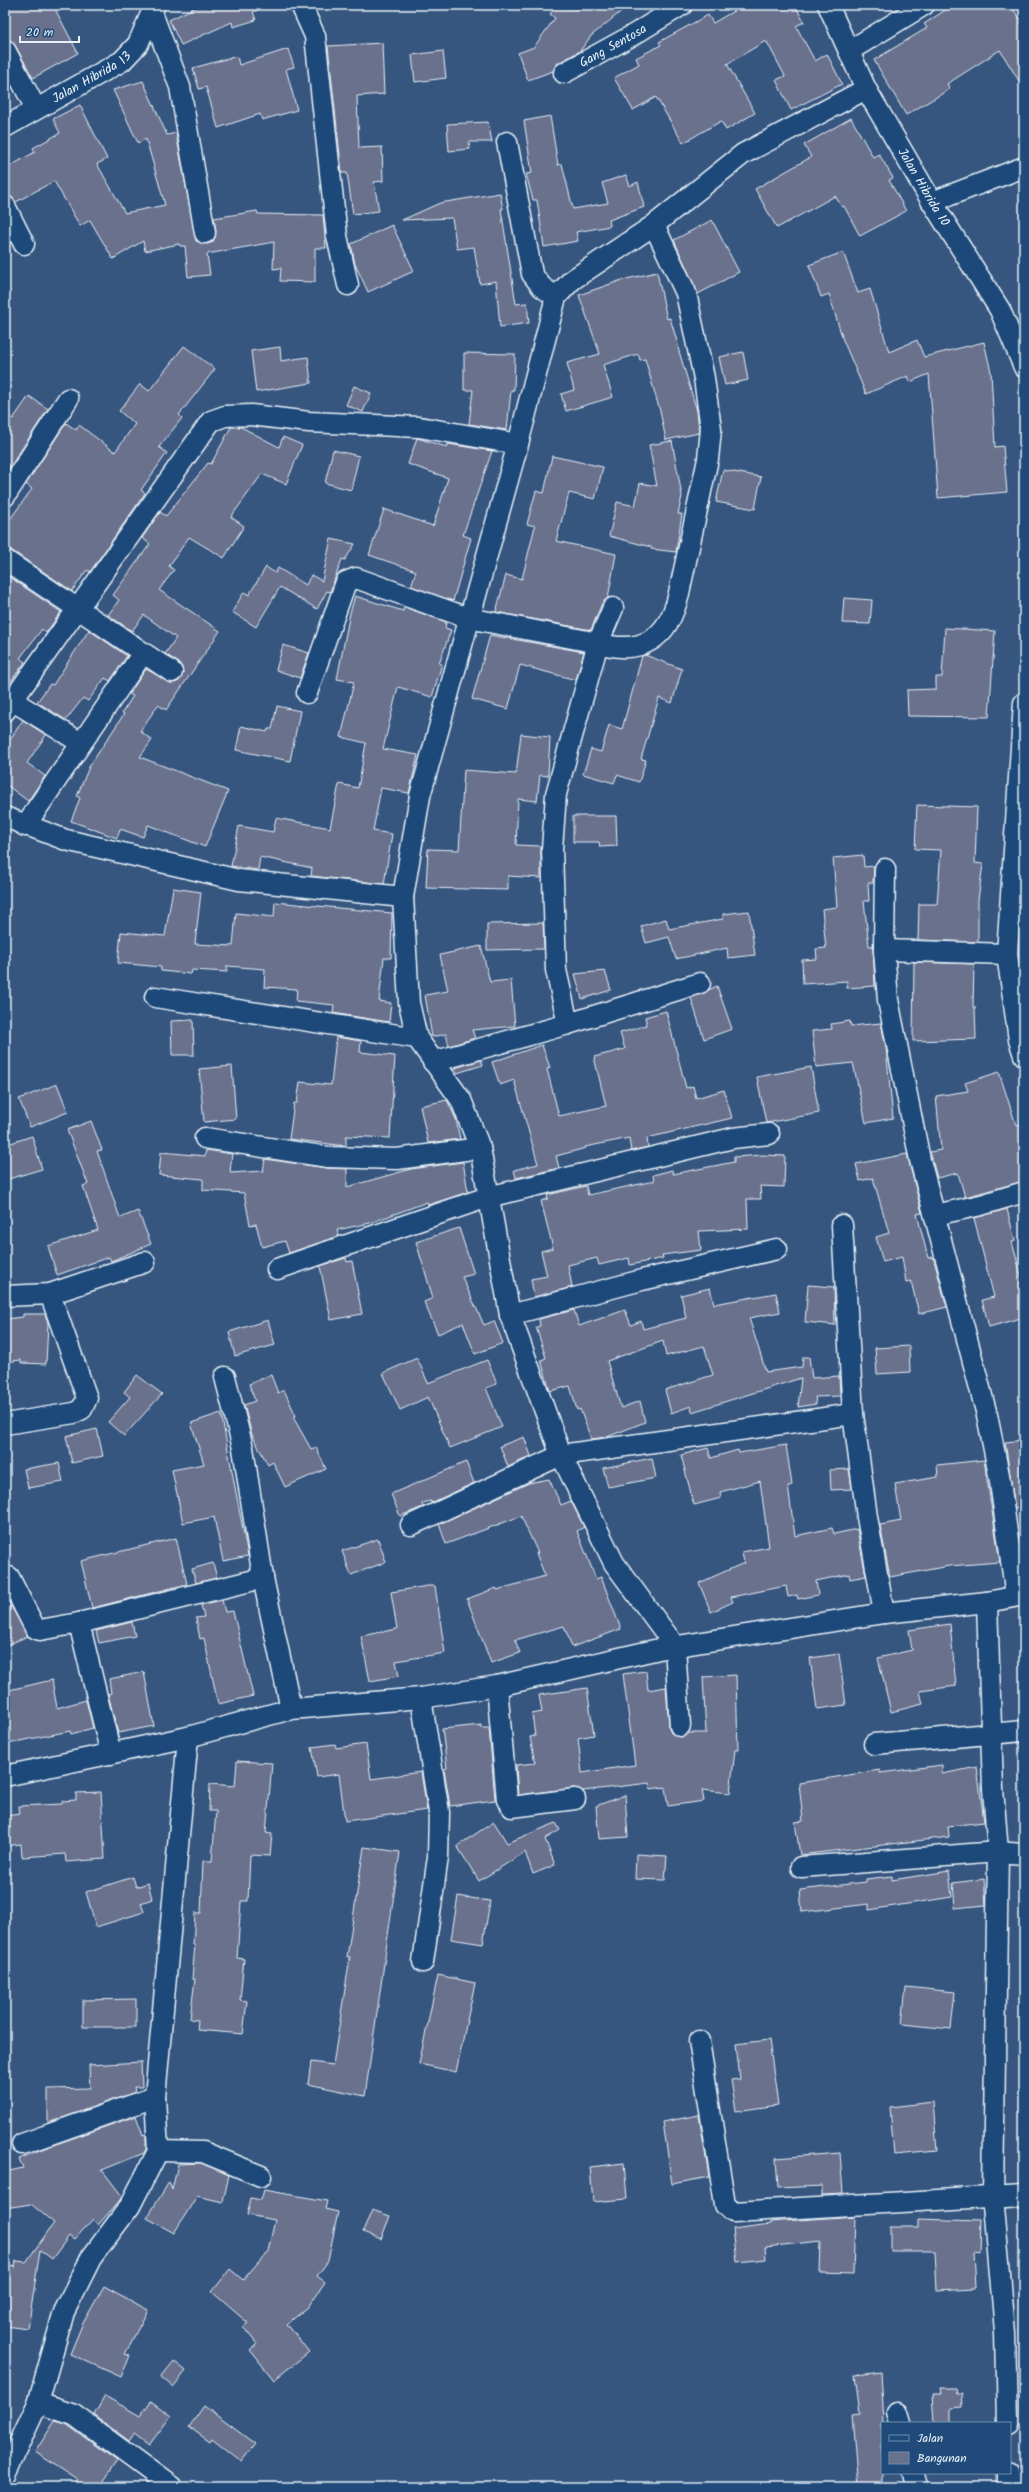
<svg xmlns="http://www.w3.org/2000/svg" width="1029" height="2492" font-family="Kalam,sans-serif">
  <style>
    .building { fill: #6a718d; stroke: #e8f1f8 }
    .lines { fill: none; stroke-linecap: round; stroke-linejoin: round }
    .street-casing { stroke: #e8f1f8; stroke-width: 23 }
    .street { stroke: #1f4a7a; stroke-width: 20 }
    .labels { text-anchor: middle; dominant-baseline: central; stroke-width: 4; stroke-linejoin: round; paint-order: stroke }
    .street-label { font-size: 13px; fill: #e8f1f8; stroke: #1f4a7a }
  </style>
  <rect width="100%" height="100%" fill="#365680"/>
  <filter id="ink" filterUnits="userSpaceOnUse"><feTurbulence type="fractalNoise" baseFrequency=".025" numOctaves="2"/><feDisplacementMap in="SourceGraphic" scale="8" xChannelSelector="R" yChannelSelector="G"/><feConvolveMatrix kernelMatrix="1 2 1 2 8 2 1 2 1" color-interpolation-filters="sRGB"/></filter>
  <g filter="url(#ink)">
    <path class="building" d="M5,5h48l25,48 -45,25 -18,-33 -10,-6z
      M200,5h69l-16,7 3,8 -23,7 -1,-5 -51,23 -12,-25z
      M557,5h14l5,5 6,-5h47l-38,31 -11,15 -22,12 -5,8 -25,9 -10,-27 16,-6 21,-29 -5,-4z
      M744,5h51l9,17 -8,4 19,35 12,-7 15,30 -51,26 -15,-30 9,-4 -18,-34h-3l-37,22 28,49 -29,17 -5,-9 -38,22 -27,-46 -23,13 -19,-32 25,-14 -3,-6 25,-13 -2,-3 49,-27 5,8z
      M953,5h57l14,19v65l-24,-39 -53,34 3,5 -44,26 -32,-55 53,-32 -3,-4z
      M382,43l2,51 -27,2 2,52 23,-1 1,34 -9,1 5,29 -26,3 -6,-41h-5l-14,-127z
      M288,49l6,18 -8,2 11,41 -35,10 -2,-6 -42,14 -12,-41 -7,2 -6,-21 44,-12 2,9z
      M443,51l3,27 -31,4 -3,-27z
      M5,75l7,13 -7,4z
      M143,81l24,54 9,-2 20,108 11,3 6,-2 3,-11 -2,-13 43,-7 1,3 65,1 3,33h-11v34l-35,-1 1,-13 -8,1 1,-27 -67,12 3,21 -22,2 -3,-31h-5l-1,-2 -34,7 -2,-10 -30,18 -23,-39 -10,6 -26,-45 -38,21 -8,-7 -3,-5v-21l30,-17 -2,-4 27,-15 -7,-14 27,-14 27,54 -10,5 28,49 40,-8 -19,-66 -8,4 -25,-53z
      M550,116l8,49 4,-1 11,45 35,-6 -6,-20 24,-8 4,11 8,-4 6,25 -35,13 1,6 -34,6 2,9 -34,6 -7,-47h-4l-7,-26 6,-1 -8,-52z
      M851,118l22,39 6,-3 14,24 -4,2 17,31 -46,25 -16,-30 -2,1 -7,-11 -58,32 -22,-39 56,-32 -7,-12z
      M488,122l4,20h-23l1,7 -21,2 -2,-27z
      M500,193l3,16h-2l15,95 11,-1 2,20 -29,4 -4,-46 -16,3 -6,-37 -17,2 -5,-31 -50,2 38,-17z
      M712,220l27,52 -41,22 -24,-54z
      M392,225l22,46 -46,21 -13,-28 -4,-20z
      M843,252l15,41 12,-4 19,63 28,-12 7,17 60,-15 7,30 4,75 8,-1 4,46 -69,6 -9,-124 -19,8 -2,-6 -42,18 -23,-54 -14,-46 -8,3 -12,-32z
      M657,272l10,47 3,-1 9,30h-1l19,63 2,18v4l-33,7 -6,-29 -15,-52 -5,1 -2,-6 -35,11 10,32 -47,14 -5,-17 13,-4 -7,-27 33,-9 -21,-59 43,-15z
      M184,346l31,23 -36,46 3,3 -23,29 8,6 -26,37 4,3 -4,6 -51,73 -3,-2 -15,21 -61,-41 -6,-1v-23l27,-37 -6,-5 40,-61 10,7 3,-5 36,27 20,-28 -16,-13 21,-27 9,7z
      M280,347l1,14 27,-4 3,26 -55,9 -5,-41z
      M743,352l5,28 -23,5 -6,-28z
      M464,353l51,1 -1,36h-3l-4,40 -38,-6 4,-34h-9z
      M354,386l17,7 -8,19 -17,-7z
      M29,396l19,13 -40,61 -3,-3v-54l8,6z
      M231,427h10l38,20 4,-10 19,8 -16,39 -24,-10 -31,43 13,9 -20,32 -35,-21 -20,29 5,4 -15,20 61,41 -54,79 -8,-5 -18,26 12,9 -12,17 88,34 -23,56 -57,-22 -5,12 -23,-8 -3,9 -46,-17 9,-23 -3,-2 12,-29 35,-53 -2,-1 11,-17 -4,-2 17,-25 25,14 6,-1 6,-10 -4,-9 -14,-9 11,-16 -32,-23 -12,16 -24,-16 11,-15 -6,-5 37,-51 -8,-6 18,-26 6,4 42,-53 3,1z
      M417,438l30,9 1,-3 44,7 -29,84 8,3 -18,63 -42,-15 5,-15 -47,-16 15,-46 49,17 15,-48 -40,-14z
      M672,441l10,55 -4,18h4l-6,38 -25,-3v-2l-42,-11 8,-34 18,4 5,-23 17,3 -8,-41z
      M333,450l26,6 -8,34 -26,-7z
      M552,456l51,11 -8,32 -26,-6 -13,48 60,13 -8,44 -6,5 -11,27 -95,-18 10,-37 16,4 13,-53 -8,-2 9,-33 8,2z
      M723,470l38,7 -6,32 -39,-7z
      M331,539l24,5 -10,16 -3,-1 -12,33 -3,-1 -10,18 -37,-22 -24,40 -24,-15 12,-20 5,3 17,-28 9,6 3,-5 28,17 5,-10 11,6z
      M5,574l56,38 -15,21 -4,-4 -22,29 5,4 -17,23h-3z
      M355,596l48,15 1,-4 42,15 -1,6 6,2 -12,34h3l-10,33 -34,-10 -15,62 35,6 -9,38 -28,-5 -8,43 19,3 -8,50 -73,-8 1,-8 -52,-11 -2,13 -27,-4 8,-40 34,6 3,-14 54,10 9,-44 19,4 8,-45 -25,-6 13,-55 -17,-3 13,-66z
      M844,598l28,2 -2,24 -28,-1z
      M945,628l50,3 -6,86 -81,-1 -1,-26 29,-1v-12h6z
      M89,630l38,26 -17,25 -5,-3 -17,23 -5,-3 -17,22 -29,-18 13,-18 3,1z
      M490,635l94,17 -8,28 -56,-15 -12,44 -36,-10z
      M283,645l26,8 -9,25 -24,-8z
      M645,655l37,14 -10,34 -13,-5 -18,61 5,1 -7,22 -22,-7 -3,8 -31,-9 8,-25 10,3 8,-27 13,4 20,-73z
      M277,706l23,5 -10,50 -54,-11 5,-24 26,6 1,-3h4z
      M23,720l23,15 -19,28 18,13 -17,25 -23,-17v-37z
      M521,734l29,3 -2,39 -8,-1 -3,26 -19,-2 -2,46 25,1v32l-33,-2v14l-82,-2 2,-39 31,1 5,-80 52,4z
      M917,805l60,2 -2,56 8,1 -5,36v42l-60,-2 1,-36h18l4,-54 -26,-1z
      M573,816h43l1,30 -17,1 -1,-5h-26z
      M863,855l1,12 10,-1 -1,17h-5l1,18h-5l5,45h4l2,40 -28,2v-7l-44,3 -1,-24 15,-1 -1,-10 10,-1 -4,-39 15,-2 -4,-49z
      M173,888l28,4 -6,52 38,2 3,-33 38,4 1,-15 117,11 -1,45h-7l-5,43 12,2 -2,19 -56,-9 1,-8 -38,-4 1,-12 -33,-2 1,-18 -38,-3v6l-35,-2 -1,4 -30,-3v-4l-43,-4 3,-31 44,4z
      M749,911l6,44 -27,3 -1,-10 -51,11 -7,-22 -23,6 -5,-17 25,-7 3,10 54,-10v-5z
      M543,923l1,26 -57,1v-26z
      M481,946l9,36 21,-2 4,46 -43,4 3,8 -26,8 -3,-12 -14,3 -7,-42 23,-4 -8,-36z
      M914,962l60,2 -1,43h2l1,32 -63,2z
      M605,971l6,19 -29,9 -7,-25z
      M717,986l15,43 -28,10 -13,-41z
      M666,1011l20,77 7,-2 3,12 28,-8 8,28 -85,20 1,9 -17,4 -2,-13 -44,9 1,1 -30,8 3,12 -43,10 -2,-8 24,-6 -24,-84 -14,5 -8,-23 50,-17 8,23 -3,1 12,47 47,-10 -12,-49 31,-8 -5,-16 27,-8 -2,-8z
      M193,1020l1,35h-22l-1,-34z
      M850,1021l1,5 30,-3 5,25 7,70 -27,5 -13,-60 -37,4 -4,-36 20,-2 -1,-5z
      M336,1037l25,4 -1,11 35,4 -5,82 -44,-2v10l-57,-7 5,-36h3l3,-21 31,3z
      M481,1060l2,5 -26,8 -2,-5z
      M232,1066l4,53 -32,3 -5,-53z
      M811,1067l8,46 -53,10 -9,-46z
      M999,1072l17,53 8,-1v57l-59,16 -7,-24 -21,5 -7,-26 11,-2 -5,-54 32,-5 -3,-8z
      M57,1084l11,28 -38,15 -11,-28z
      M447,1100l9,19 4,20 -32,4 -8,-37z
      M91,1121l11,29 -5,1 23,67 18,-7 13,33 -40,17 -2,-4 -52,18 -9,-29 50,-16 -15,-44 5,-2 -21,-54z
      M32,1136l10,33 -37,11v-35z
      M206,1150l26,4 -2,19 33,-2 2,-12 61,9 21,1v18l64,-18 52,-7 5,30 -37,12 -3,1 -1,-3 -57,21 -33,7 2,6 -50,17 -4,-12 -23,6 -6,-23 -6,1 -6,-32 -41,-3v-11l-44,-4 2,-23 44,4z
      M907,1154l15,59 -5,1 11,44 5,-1 14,50 -28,7 -8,-33 -5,1 -4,-25 -19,5 -7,-25 13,-4 -16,-55 -13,3 -4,-17z
      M763,1155l22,1 -1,31 -24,-1 1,13h-14l1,30 -49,2 2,19 -39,5 1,3 -33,7 -1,-7 -30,7 -2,-7 -29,7 4,22 -38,10 -3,-18 16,-3 -6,-25 12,-3 -12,-47 7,-2 -1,-4 39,-9 2,9 66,-14 -1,-6 19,-5 1,4 61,-12v-5z
      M1007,1209l8,32 -3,1 12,44v31l-35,10 -7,-27 12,-3 -20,-79z
      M459,1228l15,46 -12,3 22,48 10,-4 9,22 -28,11 -12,-31 -25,11 -14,-32 9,-4 -17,-56z
      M346,1258l1,4 5,-1 10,53 -31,6 -11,-54z
      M808,1285l26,2 1,38 -30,-3z
      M710,1288l4,16 62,-11 4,19 -31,6 17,54 36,-5 1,-10h6l3,21 27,-2 1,20 -25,1 1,7 -18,3 3,-29 -109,34 -1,-6 -20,7 -6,-23 48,-15 -9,-29 -38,10 -3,-15 -56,20 14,47 19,-7 5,21 -38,15 -16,2 -11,-30 -3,1 -7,-24 -20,5 -9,-31 5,-2 -10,-31 4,-1 -1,-7 35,-9 5,16 46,-16 6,15 10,-4 2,8 43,-11 -5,-23z
      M23,1314h22l3,9 -2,41 -25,-1v-3l-16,2v-43l18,-2z
      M268,1320l7,25 -40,11 -6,-24z
      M909,1346l1,26 -33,2 -2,-26z
      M417,1358l11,25 59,-23 10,24 -11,4 16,39 -52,21 -22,-51 -28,13 -17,-37z
      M137,1375l25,19 -38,42 -16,-14 22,-25 -6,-5z
      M271,1375l7,18 6,-3 12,26 -3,1 18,32 5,-2 10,22 -41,18 -12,-25 -5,3 -16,-30 -8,-30 11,-4 -6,-17z
      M221,1413l27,143 -25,5 -9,-44 -31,6 -11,-53 32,-6 -13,-41z
      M97,1429l6,27 -31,7 -6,-27z
      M524,1437l7,19 -23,11 -8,-21z
      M1024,1440v66l-9,2 -10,-66z
      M786,1445l6,40 -4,1 7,50 37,-8 2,6 23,-5 9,47 -16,3 -1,-5 -33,7 2,14 -20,4 -1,-4 -9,2 -2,-11 -55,11 2,5 -22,10 -12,-29 45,-20 -2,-11 27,-5 -9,-66 -40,11 1,6 -27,7 -13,-50 27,-7 3,10 27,-8 1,3z
      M652,1458l4,20 -48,9 -5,-19z
      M984,1460l16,102 -51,4 -59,11 -10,-52 21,-4 -6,-37 43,-7 -1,-12z
      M466,1462l8,21 -43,20v-2l-9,2 1,4 -23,9 -9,-22z
      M59,1463l4,19 -35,6 -4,-19z
      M849,1469l3,20 -21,1 -1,-20z
      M549,1479l12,26 10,-4 13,26 -7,4 19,48 5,-2 20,52 -49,18 -8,-21 -49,14 5,13 -29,10 -24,-64 29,-11 1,2 48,-14 -9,-23h2l-17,-37 -75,28 -7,-20 90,-41z
      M176,1538l11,46 -95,24 -11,-47z
      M378,1539l8,23 -35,13 -9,-24z
      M213,1563l4,15 -21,5 -4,-14z
      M428,1586h7l10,67 -49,8 3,15 -29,5 -9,-45 36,-7 -6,-37z
      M222,1600l3,12 8,-1 20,85 -35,8 -14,-66 -4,1 -4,-21 8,-1 -3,-12z
      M11,1606l17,30 -23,10v-37z
      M132,1622l3,14 -36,7 -3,-12z
      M950,1624l6,62 -36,5 3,13 -32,8 -13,-54 34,-8 -3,-20z
      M839,1654l7,51 -29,4 -7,-51z
      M646,1671l2,19 18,-3 3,40 2,6 9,4 9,-4h17l-3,-56 33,-2 2,75h-3l-5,43 -28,-3 2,11 -36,5 -3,-19 -15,2 -1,-6 -66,8 -9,-3 -56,7 -2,-30 19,-2 -5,-26 5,-1 -3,-22 10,-2 -3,-17 48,-7 7,47 -16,3 4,35 53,-8 -12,-91z
      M144,1672l10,54 -36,7 -10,-39 3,-1 -2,-14z
      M52,1680l5,28 29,-8 7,28 -22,6 -1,-3 -65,13v-53z
      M481,1725v3h8l6,72 -45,6 -6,-37 3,-1 -5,-39z
      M335,1744l1,4 30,-4 5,35 50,-7 6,38 -82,11 -6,-47 -22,3 -5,-30z
      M237,1761l35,2 -6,70 6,1 -2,22 -20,-1 -2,46h-7l-4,57 7,1 -4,41 7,1 -4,33 -46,-4 1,-10 -8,-1 5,-40h-3l3,-34h-2l2,-32h6l2,-52h9l4,-50h-7l1,-27 25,2z
      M942,1765v9l35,-7 7,55 -36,4 1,11 -149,18 -5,-33 8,-1 -4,-38 81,-13v3z
      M101,1792l4,67 -39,3 -1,-8 -43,3 -1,-13 -16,2v-30l15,-2 -1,-8 43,-2v-3l14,-1v-7z
      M625,1795l3,42 -29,2 -3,-33z
      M494,1822l13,21 49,-20 4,7 -15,9 10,26 -22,9 -8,-22 -46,29 -22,-35z
      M364,1847l36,5 -35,244 -57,-12 3,-22 22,3 17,-108h-3z
      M636,1854l31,2 -2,24 -30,-1z
      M949,1871l3,26 -83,13v-6l-67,8 -2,-22 66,-8v-3l26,-3v4z
      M133,1877l3,10 12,-4 4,16 -11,4 3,9 -48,15 -10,-35z
      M984,1879l2,26 -31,3 -2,-25z
      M458,1896l32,5 -7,43 -32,-5z
      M438,1975l37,8 -19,89 -37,-8z
      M906,1987l49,5 -4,37 -49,-5z
      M136,1999v28h-53v-27z
      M769,2040l9,65 -42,6 -5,-31 9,-1 -4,-35z
      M141,2062l1,25h-8l1,5 -87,31v-34l42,-1 -1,-23z
      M933,2102l4,49 -43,4 -4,-48z
      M699,2115l10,62 -37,7 -9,-62z
      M136,2116l7,19 3,-1v15l-2,4 -42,17 20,26 -2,4 -22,25 -5,-6 -19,21 -5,-4 -17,23 -12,-9 -12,79 -23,-3v-61l10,2 1,-6 10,1 28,-39 -23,-19 -26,4v-36l18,-4 -4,-9 23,-10z
      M840,2153l3,41 -21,1v-9l-44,2 -2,-30z
      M201,2163l28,12 -6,27 -26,-6 -23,37 -27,-15 22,-36 3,8 6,-26z
      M624,2163l3,36 -34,3 -3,-35z
      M264,2190l63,11 -2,8 13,3 -10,49 -11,15 8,6 -17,25 -21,17 22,28 -35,28 -24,-30 7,-6 -14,-17 5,-4 -36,-31 18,-23 13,11 25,-29 7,-31 -28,-5 4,-17 10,2z
      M372,2210l18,6 -9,23 -18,-7z
      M855,2216l-2,58 -33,-1 1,-32 -56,6 1,12 -29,3 -4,-33 37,-5v-2z
      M918,2219l63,2 -1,33 -7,-1 2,35 -38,2 -2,-39h-45v-24h28z
      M104,2286l44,24 -23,44 5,2 -9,21 -51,-23 12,-29z
      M174,2361l12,10 -13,16 -12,-10z
      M881,2372l3,51h-2v64h-24l-6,-71 8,-1 -5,-40z
      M939,2388h16l1,5h5l1,15 -11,1v14h-16l-2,-29h7z
      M105,2396l35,20 11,-15 20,15 -22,29 -15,-11 -5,7 -35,-26z
      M204,2406l51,38 -14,18 -29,-23 -2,3 -21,-15z
      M55,2421l11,3 51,37 -17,26h-26l4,-7 -43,-28z"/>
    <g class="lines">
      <defs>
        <g id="street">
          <path d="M301,5l14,31 22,200 11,49"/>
          <path id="s1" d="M828,5l38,84 66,113 68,108 24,57"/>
          <path d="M152,13l28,74 25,146"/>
          <path d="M5,50l31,59"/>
          <path d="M849,51l75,-46"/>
          <path id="s2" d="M564,73l69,-38 49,-30"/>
          <path id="s3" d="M5,127l117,-66 16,-17 16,-37"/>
          <path d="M507,142l25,132 10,13 14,10"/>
          <path d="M932,202l92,-35"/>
          <path d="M5,206l19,38"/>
          <path d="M5,496l63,-97"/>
          <path d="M5,560l167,112"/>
          <path d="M307,693l39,-111 10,-4 112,40 130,25c45,13 71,-5 81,-50l29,-134 3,-30 -7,-51 -18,-85 -32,-68"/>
          <path d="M5,696l76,47"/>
          <path d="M1024,703l-17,251 12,86 5,15"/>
          <path d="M5,711l206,-290 14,-5 26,-1 58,7 110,5 99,17"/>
          <path d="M5,817l61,23 173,40 164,17"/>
          <path d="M25,826l118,-173"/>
          <path d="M885,869l-1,81 4,50 32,160 67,255 12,60 17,121"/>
          <path d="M884,950l123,4"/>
          <path d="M155,997l262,41"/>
          <path d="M568,1024l-12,-54 -4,-121 4,-55 42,-151 15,-35"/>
          <path d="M433,1062l135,-38 132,-41"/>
          <path d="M205,1138l123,19 69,2 83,-11"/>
          <path d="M935,1215l46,-10 43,-13"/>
          <path d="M842,1225l11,189 14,103 17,96"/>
          <path d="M277,1269l211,-72 245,-59 36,-4"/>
          <path d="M5,1296l45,-2 95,-32"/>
          <path d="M510,1315l132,-35 135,-31"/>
          <path d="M225,1377l18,71 20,130 28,131"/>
          <path d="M5,1424l69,-11 8,-4 5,-11 -37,-104"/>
          <path d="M411,1525l150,-70 292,-41"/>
          <path d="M9,1577l26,51 5,2 39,-7 184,-45"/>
          <path d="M987,1602l6,187 5,63 -5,343 12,136 2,92"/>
          <path d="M79,1623l32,131"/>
          <path d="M497,1686l10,114 5,7 63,-8"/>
          <path d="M421,1698l18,114 -1,45 -15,105"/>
          <path d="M680,1726l-5,-80 -61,-83 -53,-108 -51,-140 -30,-167 -19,-48 -44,-62 -8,-35 -6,-106 17,-101 98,-352 38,-147 16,-17 82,-55 89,-71 123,-65"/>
          <path d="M874,1744l150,-13"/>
          <path d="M5,1776l183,-39 103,-28 130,-11 76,-12 162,-37 225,-36 103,-11 37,-7"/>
          <path d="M801,1867l197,-15 26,2"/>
          <path d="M699,2041l26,164 8,7 291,-17"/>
          <path d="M22,2144l133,-47"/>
          <path d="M158,2151l45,1 58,24"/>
          <path d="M38,2403l36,12 98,72"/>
          <path d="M898,2413l3,10"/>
          <path d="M913,2473l3,14"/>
          <path d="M1008,2473v14"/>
          <path d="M5,2474l33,-71 26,-91 27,-54 39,-52 28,-55 -3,-54 33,-360"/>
        </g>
      </defs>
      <use href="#street" class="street-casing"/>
      <use href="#street" class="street"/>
    </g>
  </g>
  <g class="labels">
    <g class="street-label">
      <text stroke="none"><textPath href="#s2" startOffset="56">Gang Sentosa</textPath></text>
      <text stroke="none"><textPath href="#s3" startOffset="100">Jalan Hibrida 13</textPath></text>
      <text stroke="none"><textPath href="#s1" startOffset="206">Jalan Hibrida 10</textPath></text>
    </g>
  </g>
  <rect width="1029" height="2492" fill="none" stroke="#1f4a7a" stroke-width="20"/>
  <rect x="10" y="10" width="1009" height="2472" fill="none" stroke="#e8f1f8" stroke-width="1.5" filter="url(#ink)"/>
  <rect x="881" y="2422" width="130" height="52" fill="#1f4a7a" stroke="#6f8dac"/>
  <rect x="889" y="2435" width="20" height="6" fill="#1f4a7a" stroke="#6f8dac"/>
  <text x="917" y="2442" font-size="12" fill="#e8f1f8">Jalan</text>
  <rect x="889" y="2452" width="20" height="12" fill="#6a718d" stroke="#6f8dac"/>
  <text x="917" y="2462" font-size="12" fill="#e8f1f8">Bangunan</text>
  <path d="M20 36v6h59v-6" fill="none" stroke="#e8f1f8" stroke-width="2"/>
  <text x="26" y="36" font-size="12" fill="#e8f1f8" stroke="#1f4a7a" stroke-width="3" paint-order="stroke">20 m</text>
</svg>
